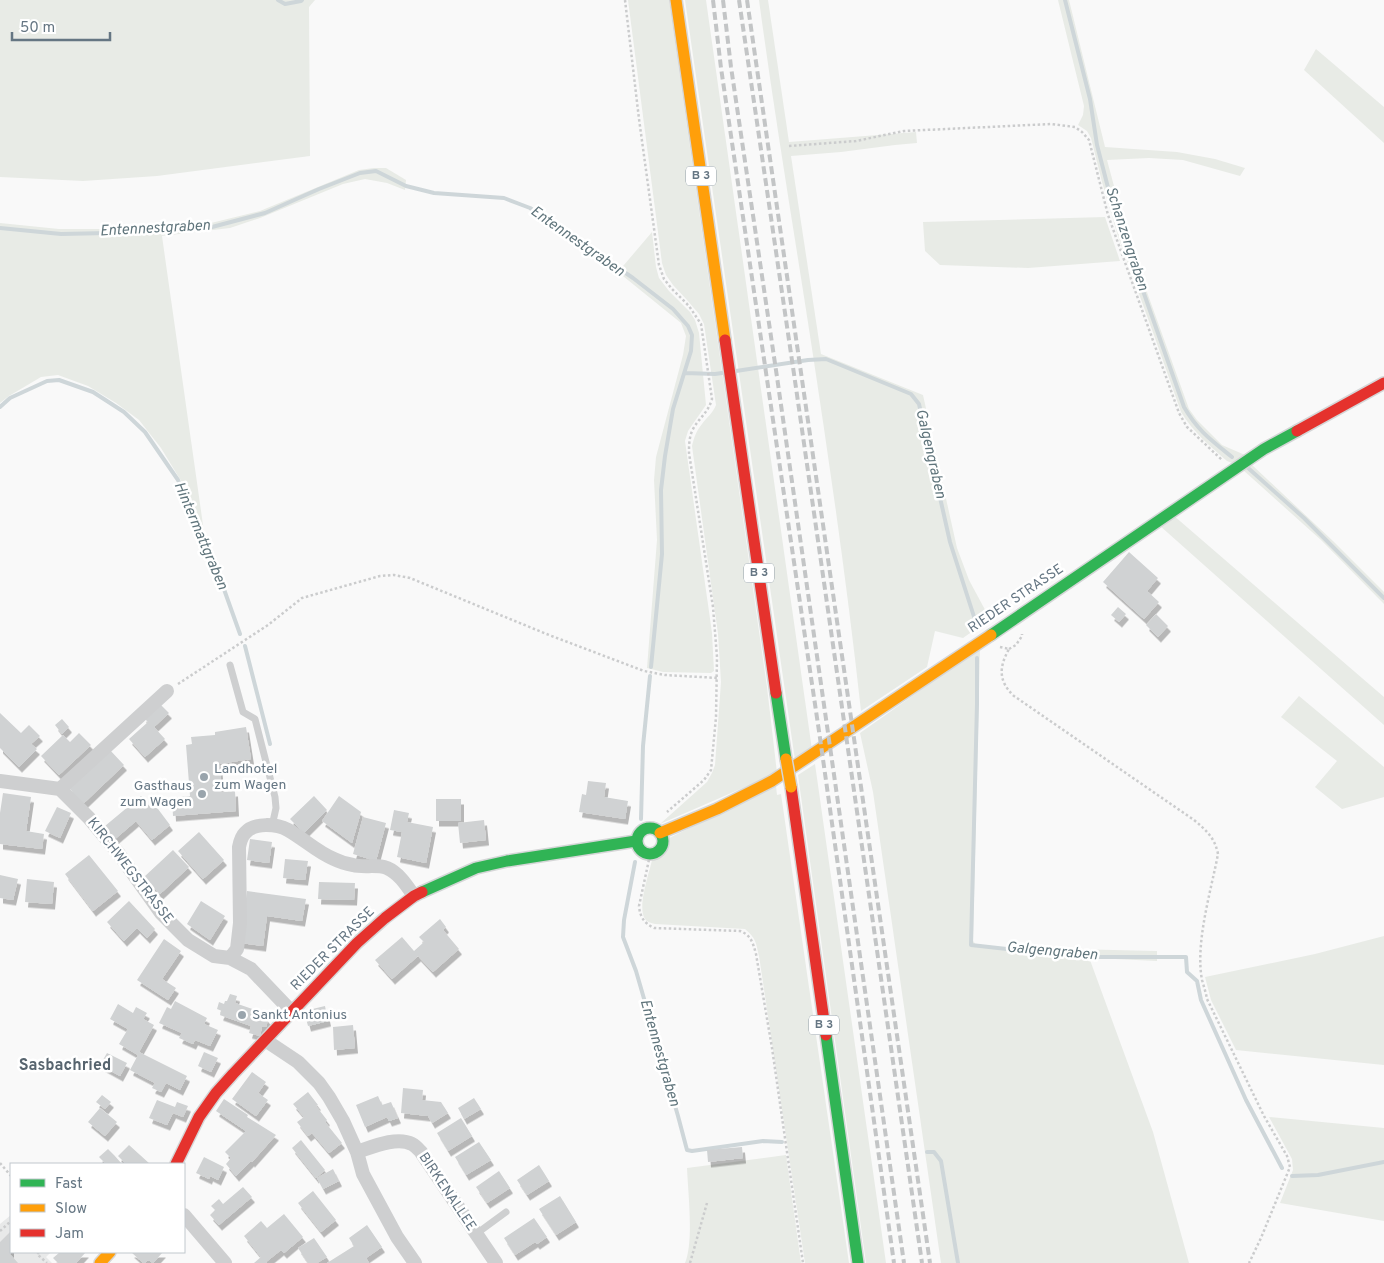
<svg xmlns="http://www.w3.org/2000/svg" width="1384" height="1263" font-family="Overpass,sans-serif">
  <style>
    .built { fill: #e8e9e9 }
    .green { fill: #e8ebe6 }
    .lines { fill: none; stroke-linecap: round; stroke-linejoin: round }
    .stream { stroke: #ced6d9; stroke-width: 4 }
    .building { fill: #d0d2d3; filter: url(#shadow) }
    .fast-casing { stroke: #d5d6d7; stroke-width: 14 }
    .slow-casing { stroke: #d5d6d7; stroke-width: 14 }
    .jam-casing { stroke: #d5d6d7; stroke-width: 14 }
    .path { stroke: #cbcccd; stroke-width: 2.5; stroke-dasharray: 2.5 2.5; stroke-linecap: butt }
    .lane { stroke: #cecfd0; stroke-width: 7 }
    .street { stroke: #cecfd0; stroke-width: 14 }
    .fast { stroke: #30b455; stroke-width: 11 }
    .slow { stroke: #ff9f0a; stroke-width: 11 }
    .jam { stroke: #e5322d; stroke-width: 11 }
    .rail { stroke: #c3c5c6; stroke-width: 4; stroke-dasharray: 8 4; stroke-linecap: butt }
    .slow-bridge-casing { stroke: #d5d6d7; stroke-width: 14; stroke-linecap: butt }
    .slow-bridge { stroke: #ff9f0a; stroke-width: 11 }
    .poi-dot { fill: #99a4ac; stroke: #fff; stroke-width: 2 }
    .labels { text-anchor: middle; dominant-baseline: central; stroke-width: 5; stroke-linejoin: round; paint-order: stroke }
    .shield { fill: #fff; stroke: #939fa8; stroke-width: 1 }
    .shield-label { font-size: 12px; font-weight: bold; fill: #657683 }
    .street-label { font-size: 14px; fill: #657683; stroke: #fff }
    .poi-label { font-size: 14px; fill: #657683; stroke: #fff; text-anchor: start }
    .water-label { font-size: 15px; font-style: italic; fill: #60757c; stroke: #fff }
    .quarter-label { font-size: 16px; font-weight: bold; fill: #57646e; stroke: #fff }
  </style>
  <defs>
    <filter id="shadow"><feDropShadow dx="3" dy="5.5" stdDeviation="0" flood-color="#0004"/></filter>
  </defs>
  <rect width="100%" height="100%" fill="#f9f9f9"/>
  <path class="built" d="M11,1215v37h40l-5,5 6,6h-52v-39z"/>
  <path class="green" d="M0,0h315l-6,7 1,149 -153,20 -74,5 -83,-4z
    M628,0h41l98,687 10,86 -117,51 47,-42 5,-9 3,-8 6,-83 -3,-48 -26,-188c2,-8 4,-15 10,-22 5,-7 11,-11 14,-19l-12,-81 -5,-10 -12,-14 -14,-15 -7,-10 -4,-12z
    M685,0h21l106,750 -17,10z
    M759,0h9l21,142 127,-10 1,11 -22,2 -54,7 -50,4 30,198 102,41 34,153 12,32 21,39 -27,19 -28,-7 -8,36 -66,44c-13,-119 -30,-238 -48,-356 -18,-118 -38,-236 -54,-355z
    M1058,0h11l36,147 72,5 38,7 30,9 -5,8 -57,-16 -34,-2 -42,2 22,82 60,167 8,11 25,25 23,10 -13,8 -5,-2c-17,-15 -34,-29 -46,-49l-26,-74 -37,-102 -16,-54 -11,-44 -4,-7 -9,-6 5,-10 1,-9z
    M1316,49l68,58v36l-80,-73z
    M374,168h12l20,12 -1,10 -18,-7 -22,-4 -22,5 -83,34 -30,10 -68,8 42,296 -18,-43 -25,-41 -22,-28 -23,-17 -28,-17 -30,-11 -17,2 -32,19 -9,7v-180l59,6h101l51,-6 49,-12 99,-41z
    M1105,217l15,44 -92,7 -88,-3 -15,-14 -2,-29z
    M652,232l4,35 3,11 10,13 21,21 5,8 4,13 7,72 -18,26 -3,10 27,192 2,38 -3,2 -48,-1 -16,-4 10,-128 -3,-60 2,-23 27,-102 3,-19 -5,-13 -63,-51z
    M1251,464l82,77 51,51v12l-63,-64 -78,-70z
    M1173,515l211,182v28l-225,-200z
    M980,648l-7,293 5,6 179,4v10l-63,-3 -4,2 63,172 36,131h-248l-68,-471 -13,-59z
    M1299,696l85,71v30l-42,12 -27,-22 22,-26 -56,-44z
    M815,764l71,499h-20l-68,-488z
    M776,786l1,9 4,-1 68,469h-44l-46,-307c-3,-13 -3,-18 -14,-27l-90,-5c-4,-1 -8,-2 -10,-5 -8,-12 4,-45 7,-59 13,-4 16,-9 17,-22z
    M1384,936v129l-148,-15 -25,-50 -6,-23 110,-23z
    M1269,1117l115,11v93l-104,-18 13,-33 -1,-11z
    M786,1155l15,108h-116c9,-22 3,-70 2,-95z"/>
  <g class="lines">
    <path class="stream" d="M278,0l7,4 16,-3 1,-1
      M1065,0l25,99 7,46 15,58 72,204c14,24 27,33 48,50
      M0,228l61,6 95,-2 56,-5 53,-14 54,-24 41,-16 16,-2 30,15 28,7 70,5 26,10 103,70 40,31 15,17 4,9 -1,16 -18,58 -8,47 -4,34 1,64 -11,113
      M736,371l72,-11 18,-1 85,35 8,10 31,138 27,84
      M685,373l30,1 7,-1
      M0,407l10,-9 37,-17 12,-1 34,12 31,20 21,20 33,48 38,87 24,67
      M1247,467l57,51 80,80
      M245,646l25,98
      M977,658v46l-6,241 108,12h107l1,15 10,9 4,19 45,100 36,68
      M641,819l2,-73 7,-70
      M635,862l-11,58 -1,17 13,34 42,145 9,34 5,1 71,-10 19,1
      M927,1152h7l7,9 17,102
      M1292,1176l26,-1 66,-13"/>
  </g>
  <path class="building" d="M1129,552l29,26 -11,13 12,11 -15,17 -41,-37z
    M1118,607l8,7 -7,8 -8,-7z
    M1156,614l12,12 -10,11 -12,-12z
    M159,703l10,10 -15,14 11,12 -20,18 -16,-18 19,-17 -5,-5z
    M0,713l21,20 8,-8 11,11 -9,8 6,5 -18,18 -19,-19z
    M62,719l7,8 -7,7 -7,-9z
    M246,727l5,32 -32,5 3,28 13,-1 1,20 -63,5 -1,-18 18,-2 -4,-51 6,-1 -1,-7 24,-2v-3z
    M79,733l12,12 -32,30 -18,-19 22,-21 7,7z
    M109,749l15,16 -40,38 -16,-16z
    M588,781l18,2 -2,14 24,4 -3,18 -46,-7 3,-18 4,1z
    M3,793l28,4 -5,34 18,3 -2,15 -42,-5v-31z
    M141,796l10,12 4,-3 15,20 -18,15 -16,-19 -21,18 -10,-13z
    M314,796l13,14 -23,23 -14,-14z
    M339,796l22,16 -9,31 -30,-22z
    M436,799h25v22h-25z
    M57,807l14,6 -11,25 -15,-7z
    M394,810l15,3 -2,9 26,5 -7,36 -29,-6 5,-25 -12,-2z
    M363,817l23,6 -10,38 -23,-7z
    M484,820l2,20 -26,3 -2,-20z
    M199,832l25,28 -21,19 -25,-28z
    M250,839l22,3 -3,21 -22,-3z
    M173,850l16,17 -29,27 -16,-17z
    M89,855l29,36 -25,20 -28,-37z
    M285,859l23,2 -3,19 -22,-2z
    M0,875l18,4 -5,21 -13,-2z
    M27,879l27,3 -2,22 -27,-2z
    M319,882l36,1 -1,17 -36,-1z
    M247,891l59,8 -4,22 -35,-5 -4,30 -23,-3z
    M129,901l26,28 -8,9 -10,-10 -13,13 -17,-19z
    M201,901l24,15 -15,24 -23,-16z
    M440,919l6,8 -3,3 16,19 -26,23 -15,-16 -26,23 -17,-19 27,-23 12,14 10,-9 -5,-5z
    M164,939l17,12 -19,28 14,9 -8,12 -31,-20z
    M230,994l7,2 -2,7 23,8v2l6,2 4,5 -2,7h-4l-2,9 -11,-3 2,-7 -31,-11 2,-4 -5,-2 2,-7 5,2 1,-3h2z
    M175,1001l32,17 -3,6 14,6 -8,16 -15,-6 -2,4 -14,-6 3,-5 -23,-10 8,-16 4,2z
    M118,1004l15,9 3,-6 11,6 -4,6 11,6 -15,27 48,24 -7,14 -14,-7 -5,9 -9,-4 3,-5 -25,-13 8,-15 -19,-11 9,-15 -18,-10z
    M325,1006l3,15 -20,5 -4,-15z
    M353,1025l2,23 -21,2 -1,-23z
    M204,1052l14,6 -7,14 -13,-6z
    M107,1053l20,10 -7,13 -20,-11z
    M252,1072l14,10 -8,11 10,7 -12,16 -24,-17z
    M403,1088l20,2 -1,10 19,2 7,11 -16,10 -4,-7 -27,-3z
    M308,1092l10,13 -2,1 11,14 -2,2 17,21 -13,10 -17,-20 -4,3 -11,-14 7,-5 -11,-13z
    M102,1095l9,7 -6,7 -9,-7z
    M378,1096l4,9 9,-3 7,16 -9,3 -2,-4 -22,10 -9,-22z
    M474,1098l7,11 -17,10 -6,-11z
    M224,1099l24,16 -1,2 29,18 -24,27 -1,-1 -15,15 -10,-12 5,-6 -6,-6 21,-21 -30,-20z
    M157,1100l18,7 2,-5 11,4 -5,11 -10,-4 -6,12 -18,-7z
    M100,1108l17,14 -12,14 -17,-14z
    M461,1118l11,18 -24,15 -11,-18z
    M301,1140l24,30 -9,8 -24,-30z
    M479,1142l12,18 -25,15 -11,-18z
    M129,1145l21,19h-24l-8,-8z
    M742,1147l1,11 -35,4 -1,-12z
    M108,1149l6,6 8,9h-16l-7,-7z
    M204,1157l20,10 -6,13 -8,-4 -1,3 -13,-6z
    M539,1165l10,16 -22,14 -10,-15z
    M333,1169l6,12 -16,8 -6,-11z
    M499,1171l11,17 -23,15 -11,-16z
    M243,1187l9,10 -33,28 -9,-10 5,-5 -4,-4 8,-7 4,5z
    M313,1191l23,29 -15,12 -23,-29z
    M560,1196l16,26 -20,13 -17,-26z
    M284,1214l19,23 -19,16 -3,-3 -15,12 1,1h-13l7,-6 -17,-21 17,-15 6,7z
    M534,1218l13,19 -10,7 -2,-2 -20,13 -11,-17z
    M367,1225l15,22 -16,11 3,5h-42l27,-17 -5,-8z
    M11,1231v22l-1,1 8,9h-18v-21z
    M314,1238l13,19 -10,6h-9l-10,-15z
    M60,1252h26l-10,11h-18l-5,-5z
    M131,1252h32l-10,11 -5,-3 -3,3h-2z"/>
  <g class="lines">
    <defs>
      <path id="fast" d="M991,635l273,-186 33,-18
        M776,693l10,66
        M637 841a13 13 0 1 1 26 0a13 13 0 1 1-26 0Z
        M422,892l54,-24 31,-7 129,-20
        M826,1035l32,228"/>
      <path id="slow" d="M676,0l49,340
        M660,833l57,-24 55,-28 219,-146
        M100,1263l10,-11"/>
      <path id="jam" d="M725,340l51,353
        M1297,431l87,-48
        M791,787l35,248
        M176,1164l23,-47 17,-24 17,-19 124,-131 28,-25 29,-22 8,-4"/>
    </defs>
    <use href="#fast" class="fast-casing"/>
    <use href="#slow" class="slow-casing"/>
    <use href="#jam" class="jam-casing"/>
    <path class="path" d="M625,0l14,119 20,146 5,14 8,10 17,17 12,18 11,75c-4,14 -13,19 -19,30 -4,8 -4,16 -4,24l24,154 4,50 -1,60 -5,53 -7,10 -37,32
      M789,146l67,-5 48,-10 147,-7 24,3 7,5 7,8 19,75 71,198 8,14 35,33
      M1000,647l9,2c-10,18 -11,32 5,47l180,124c12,10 21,18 24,34 -7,37 -23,89 -16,126 2,7 4,13 5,19l57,117 23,40 3,11 -29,71 -12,25
      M1009,649l7,-4 6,-9v-2
      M178,684l90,-59 34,-27 78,-22 14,-1 16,3 139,57 95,36 21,4 53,3
      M650,855l-11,51c1,11 5,17 15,22l86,3c11,4 13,12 16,23l16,94 31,215
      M0,1163l11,13
      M0,1231l11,-10
      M39,1252l-2,2 10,9
      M690,1263l17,-60"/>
    <path class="lane" d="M230,665l13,47 12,7 20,78 1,11 -4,18
      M476,1234l30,-22"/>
    <path class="street" d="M0,781l60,8 29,29 30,36 42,59 27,27 26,16 16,2 21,11 41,43
      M60,789l107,-98
      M230,958l7,-9 3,-26 -1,-76c1,-5 2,-10 6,-14 9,-11 32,-9 43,-3 16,9 29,22 46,29 6,3 13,5 19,6 11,3 23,-1 34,3 12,5 20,18 27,28
      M265,1040l33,22 21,21 10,14 14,24 14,31 6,22 34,63 18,26
      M357,1152c15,-5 40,-16 55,-8 4,2 7,6 9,8l75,111
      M184,1215l41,48"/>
    <use href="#fast" class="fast"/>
    <use href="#slow" class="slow"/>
    <use href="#jam" class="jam"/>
    <path class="rail" d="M713,0l8,68 99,670 74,525
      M723,0l8,67 46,310 127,886
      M739,0l55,374 128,889
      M747,0l183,1263"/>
    <defs>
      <path id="slow-bridge" d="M786,759l5,28"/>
    </defs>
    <use href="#slow-bridge" class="slow-bridge-casing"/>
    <use href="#slow-bridge" class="slow-bridge"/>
  </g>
  <g class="poi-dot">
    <circle cx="204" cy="777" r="5"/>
    <circle cx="202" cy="794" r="5"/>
    <circle cx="242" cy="1015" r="5"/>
  </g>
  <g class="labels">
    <g class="shield">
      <rect x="686" y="166.5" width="30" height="19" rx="4"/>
      <rect x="744" y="563.5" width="30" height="19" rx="4"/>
      <rect x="809" y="1015.5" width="30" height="19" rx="4"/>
    </g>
    <g class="shield-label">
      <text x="701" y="176">B 3</text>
      <text x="759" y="573">B 3</text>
      <text x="824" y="1025">B 3</text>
    </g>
    <g class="street-label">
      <text transform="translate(1016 599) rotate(-34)">RIEDER STRASSE</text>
      <text transform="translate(130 871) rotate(52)">KIRCHWEGSTRASSE</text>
      <text transform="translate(333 949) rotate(-45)">RIEDER STRASSE</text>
      <text transform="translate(447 1192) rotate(56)">BIRKENALLEE</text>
    </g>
    <g class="poi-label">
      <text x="214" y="769">Landhotel<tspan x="214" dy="16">zum Wagen</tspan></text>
      <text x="192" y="786" text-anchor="end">Gasthaus<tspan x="192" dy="16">zum Wagen</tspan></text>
      <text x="252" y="1015">Sankt Antonius</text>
    </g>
    <g class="water-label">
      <text transform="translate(155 229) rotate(-3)">Entennestgraben</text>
      <text transform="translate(1126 239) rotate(72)">Schanzengraben</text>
      <text transform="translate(577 242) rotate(35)">Entennestgraben</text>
      <text transform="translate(930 454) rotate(77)">Galgengraben</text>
      <text transform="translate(200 536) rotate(67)">Hintermattgraben</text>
      <text transform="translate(1052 952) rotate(5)">Galgengraben</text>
      <text transform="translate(659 1053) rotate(74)">Entennestgraben</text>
    </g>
    <g class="quarter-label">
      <text x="65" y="1066">Sasbachried</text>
    </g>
  </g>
  <rect x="10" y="1163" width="175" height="90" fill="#ffffff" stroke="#c1c8cd"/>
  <rect x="20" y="1179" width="25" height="8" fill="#30b455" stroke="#c1c8cd"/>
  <text x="55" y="1188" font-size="15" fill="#657683">Fast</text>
  <rect x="20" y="1204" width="25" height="8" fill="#ff9f0a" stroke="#c1c8cd"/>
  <text x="55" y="1213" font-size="15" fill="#657683">Slow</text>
  <rect x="20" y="1229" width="25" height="8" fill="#e5322d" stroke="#c1c8cd"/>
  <text x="55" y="1238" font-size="15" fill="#657683">Jam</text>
  <path d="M12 32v8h98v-8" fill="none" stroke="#657683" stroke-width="2.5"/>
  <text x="20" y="32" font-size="15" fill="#657683" stroke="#ffffff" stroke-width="4" paint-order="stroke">50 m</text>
</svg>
